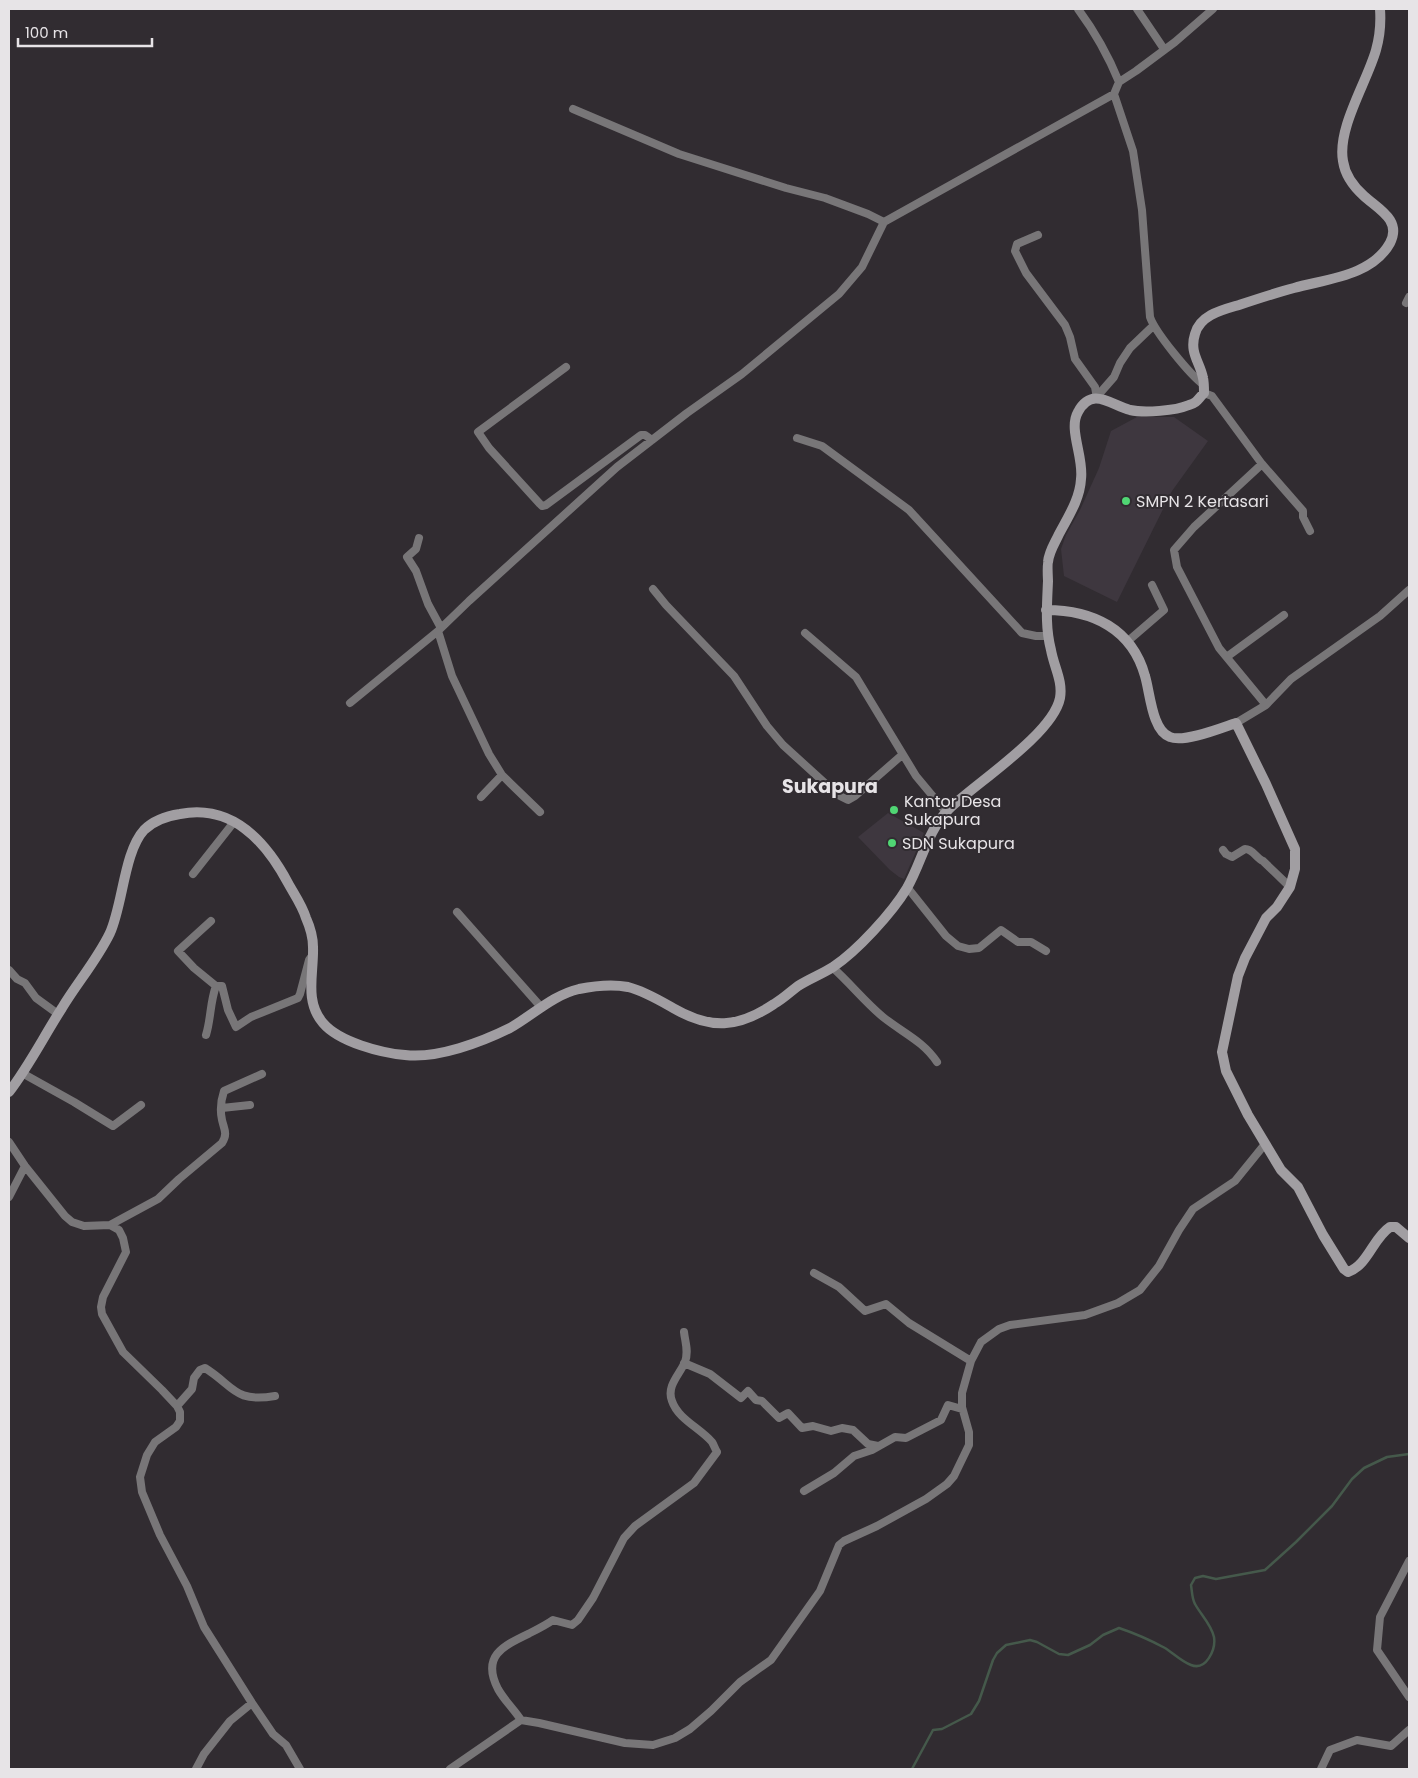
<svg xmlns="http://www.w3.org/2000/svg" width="1418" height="1778" font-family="Poppins,sans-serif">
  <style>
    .built { fill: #3e373f }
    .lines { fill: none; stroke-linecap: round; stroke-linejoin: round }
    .stream { stroke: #45594b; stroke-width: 2.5 }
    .street { stroke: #787678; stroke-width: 8 }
    .secondary { stroke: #a19ea2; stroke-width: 10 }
    .poi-dot { fill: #50d674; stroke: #312c31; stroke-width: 2 }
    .labels { text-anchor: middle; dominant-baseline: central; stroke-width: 4; stroke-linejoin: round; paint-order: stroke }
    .poi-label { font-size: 16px; fill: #e7e4e7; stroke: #312c31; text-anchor: start }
    .quarter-label { font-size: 19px; font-weight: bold; fill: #e7e4e7; stroke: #312c31 }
  </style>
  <rect width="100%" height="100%" fill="#312c31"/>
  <path class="built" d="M1137,417h37l34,24 -36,50 -55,111 -53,-26 -3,-27 5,-14 14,-25 19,-42 12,-37z
    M888,813l36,20 -20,46 -5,-2 -9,-7 -32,-33z"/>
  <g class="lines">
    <path class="stream" d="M912,1769l21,-39 9,-1 29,-15 8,-13 14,-41 4,-7 9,-8 24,-5 7,2 22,12 9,1 22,-10 13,-10 16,-7c15,5 31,12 46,20 8,5 17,14 26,17 15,6 25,-15 23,-28 -3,-13 -13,-22 -19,-33 -3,-5 -3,-13 -4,-19l4,-7 8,-2 13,3 49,-9 31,-28 36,-36 20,-27 12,-11 23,-11 22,-3"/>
    <path class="street" d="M1078,9c17,23 30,46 41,73
      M1137,9l27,40
      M1114,94l5,-12 17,-11 39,-29 38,-33
      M573,109l106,45 107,34 39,10 43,16 16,8
      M1038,235l-21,9 -2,7 11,22 39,52 5,12 5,22 20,28 2,11
      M1406,303l3,-6
      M566,367l-88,65 11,16 51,56 2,2 4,-1 95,-70h4l7,5
      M1204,393l8,3 50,68 41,47v6l7,14
      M1099,398l1,-5 14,-16 6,-14 10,-15 23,-22
      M797,438l25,8 87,64 113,123 14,3h12
      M1262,464l-68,63 -20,23 3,17 42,81 47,57
      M419,538l-3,11 -9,8 9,14 12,33 13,24
      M653,589l13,16 68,71 33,50 16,19 55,50 10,5 7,-4 47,-41
      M805,633l51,44 60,99 30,36
      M1128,641l36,-31 -12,-25
      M1228,656l56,-41
      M350,703l88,-72
      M1236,723l30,-18 25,-26 89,-63 29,-26
      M481,797l21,-22
      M540,812l-29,-28 -9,-9 -13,-21 -37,-78 -14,-45 31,-30 148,-134 70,-54 55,-39 97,-80 23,-27 22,-45 230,-128 19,57 9,59 8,107c5,15 40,58 54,68
      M1223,850l3,4 6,3 13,-8c8,0 11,9 18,12l27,26
      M193,874l41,-52
      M907,887l39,49 12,10 11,3 10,-1 22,-18 17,12h13l15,9
      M457,912l84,95
      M211,921l-33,30 16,17 22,18
      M832,967c18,16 33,35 51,50 20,16 40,24 54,45
      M9,970l8,9 8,4 11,15 22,16
      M206,1035c5,-16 4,-33 10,-49h6l6,24 8,17 15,-10 47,-19 2,-4 9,-34 3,-4
      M22,1073l52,29 39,24 28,-21
      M222,1108l28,-3
      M9,1142l16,24 40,50 7,6 12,4 26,-1 9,5 4,8 3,14 -23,45 -2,10 1,7 21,38 39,38 15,16 3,6v9l-4,6 -21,15 -8,13 -7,22 2,15 18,43 27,51 17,41 48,76 21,31 13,11 14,24
      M9,1197l16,-31
      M110,1225l48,-26 21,-20 43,-36c6,-9 2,-14 0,-23 -2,-9 -1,-20 2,-29l38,-17
      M814,1273l25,14 26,24 21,-7 23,19 62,38
      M684,1363l26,11 31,24 7,-7 8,9 6,1 17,17 9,-5 14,15 11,-2 18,5 11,-3 11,2 15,14 10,2
      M177,1406l15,-17 2,-11 6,-8 5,-2c29,18 29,35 70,28
      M804,1491l30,-18 20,-17 18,-6 23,-13 11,1 35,-18 7,-15 14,4
      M1409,1561l-29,56 -3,33 32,47
      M521,1720c-7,-11 -17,-20 -23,-31 -17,-33 5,-43 32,-56 8,-4 16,-8 23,-13l19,5 6,-5 15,-22 31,-60 11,-12 59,-43 23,-31c-2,-3 -3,-7 -5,-10 -12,-14 -34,-23 -40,-41 -6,-15 8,-27 13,-39 4,-11 0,-20 -1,-30
      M196,1769l8,-15 26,-33 22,-18
      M450,1769l71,-49 18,3 86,20 28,2 22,-7 15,-9 21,-18 29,-29 31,-22 49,-69 19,-46 5,-4 33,-15 49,-27 21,-15 7,-8 15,-31v-13l-7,-25v-14l9,-32 10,-19 18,-13 11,-4 75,-10 33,-12 22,-13 19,-24 20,-36 14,-21 42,-28 30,-37
      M1321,1769l9,-19 27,-10 34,6 18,-16"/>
    <path class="secondary" d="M1046,610c47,0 86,19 99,66 5,16 7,55 25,61 14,6 51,-9 66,-14l30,61 29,65v20l-5,18 -13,20 -11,11 -21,40 -7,18 -16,76 4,19 22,44 33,55 17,17 25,48 21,34 4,3c20,-7 25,-34 42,-45h6l13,11
      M9,1092c20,-26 35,-56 53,-84 15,-25 35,-48 48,-75 13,-29 14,-81 34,-103 10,-10 23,-14 36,-16 52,-10 85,26 108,69 6,11 14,22 18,35 4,9 7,19 7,29 1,26 -9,54 10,76 16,19 58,30 82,32 32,4 77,-13 105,-27 23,-13 43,-33 69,-39 15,-3 33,-5 49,-2 16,4 31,13 45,21 38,22 65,20 101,-4 9,-5 16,-12 24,-18 11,-7 24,-12 35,-19 24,-16 59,-54 74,-79 15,-26 20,-57 42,-79 27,-26 104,-75 111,-111 3,-17 -6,-31 -9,-48 -6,-23 -4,-45 -3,-69 0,-1 -1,-18 0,-19 1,-11 7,-19 11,-28 9,-17 21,-35 22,-55 3,-22 -13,-50 -3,-67 14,-26 33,-7 52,-2 14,3 45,1 59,-5 9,-3 8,-5 15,-12 0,-5 0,-11 -1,-15 -3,-16 -14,-25 -8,-44 5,-19 27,-24 44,-29 18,-6 36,-12 55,-17 32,-9 78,-12 96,-45 12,-23 -12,-34 -26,-47 -10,-9 -19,-21 -21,-35 -6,-33 24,-79 33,-111 4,-14 5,-27 4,-41"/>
  </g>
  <g class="poi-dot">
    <circle cx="1126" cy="501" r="5"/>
    <circle cx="894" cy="810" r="5"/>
    <circle cx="892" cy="843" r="5"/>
  </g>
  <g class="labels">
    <g class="poi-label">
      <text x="1136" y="501">SMPN 2 Kertasari</text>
      <text x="904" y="801">Kantor Desa<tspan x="904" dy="18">Sukapura</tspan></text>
      <text x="902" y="843">SDN Sukapura</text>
    </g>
    <g class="quarter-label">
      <text x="830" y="786">Sukapura</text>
    </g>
  </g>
  <rect width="1418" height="1778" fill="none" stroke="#e7e4e7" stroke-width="20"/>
  <path d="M18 38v8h134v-8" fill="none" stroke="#e7e4e7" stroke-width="2.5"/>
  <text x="25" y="38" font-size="15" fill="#e7e4e7" stroke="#312c31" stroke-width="4" paint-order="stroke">100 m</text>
</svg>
